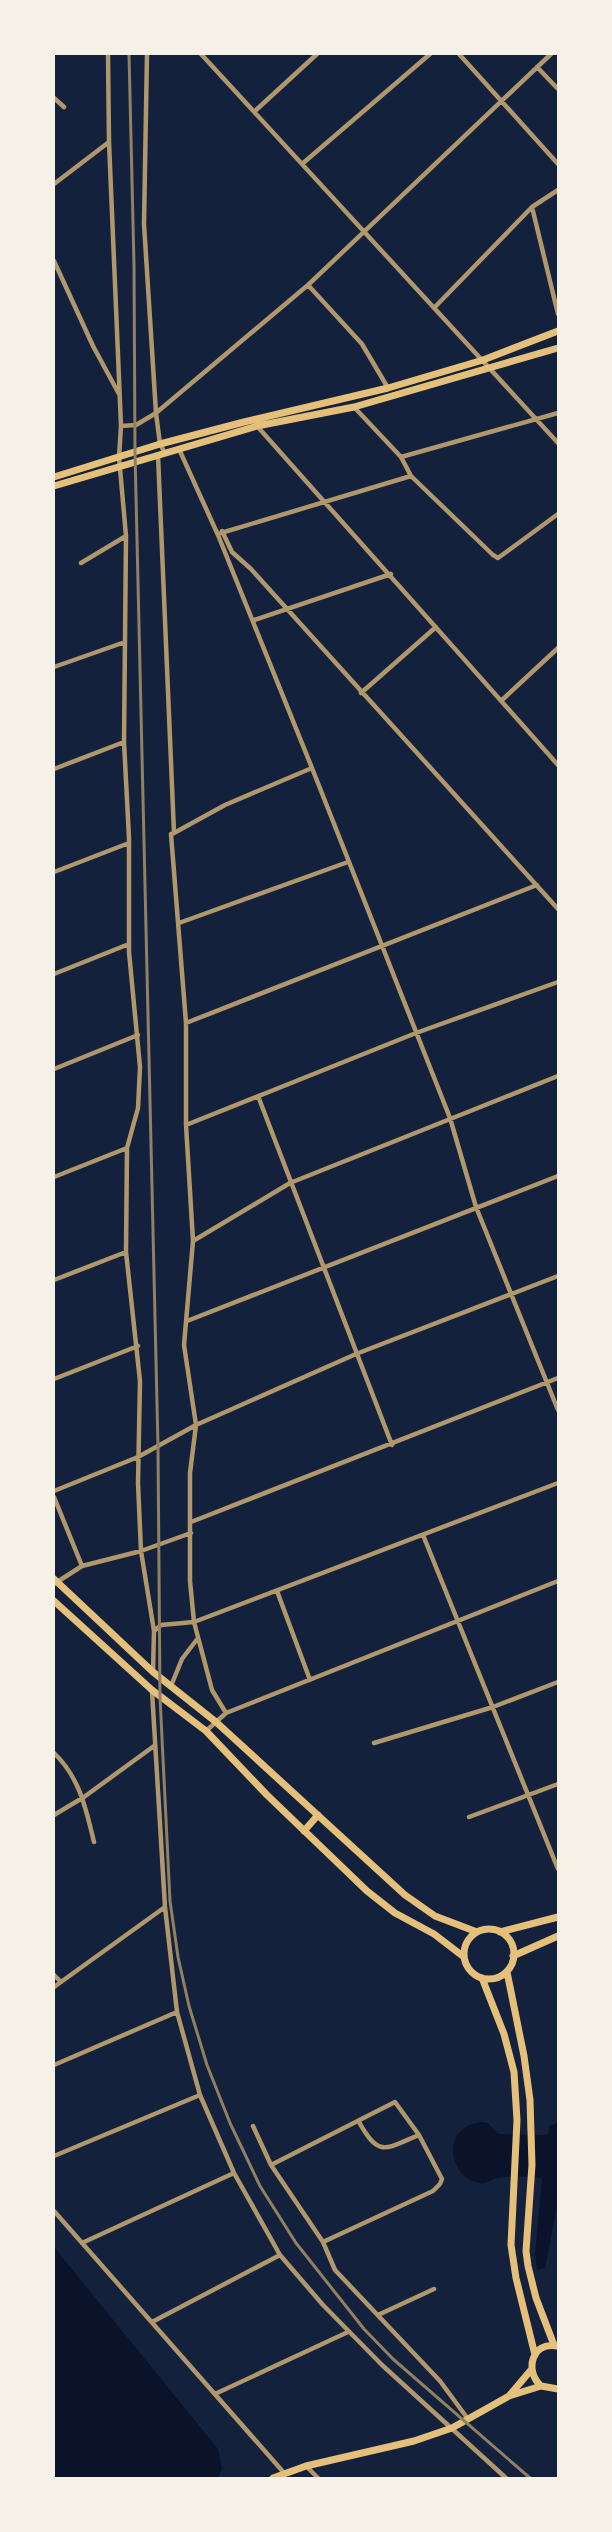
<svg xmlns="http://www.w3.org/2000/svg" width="612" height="2532" font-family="Arial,sans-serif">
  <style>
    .water { fill: #0b132b }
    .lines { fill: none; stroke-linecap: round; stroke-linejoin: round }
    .minor { stroke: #b1986c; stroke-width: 4.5 }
    .secondary { stroke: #e5c07b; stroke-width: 7 }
    .rail { stroke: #918062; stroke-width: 3 }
  </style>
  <rect width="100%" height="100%" fill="#14213d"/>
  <path class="water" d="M481,2122l7,1 10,11 45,1 5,-1 1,-8 9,-3v78l-13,67 -8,2 -2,-15 7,-77c-14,-2 -29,-2 -43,0 -8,0 -12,7 -21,5 -32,-9 -36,-56 3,-61z
    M54,2247l164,202 4,19 -4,10h-164z"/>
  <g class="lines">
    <path class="minor" d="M108,54l1,88 12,284 -2,31 7,79 -2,206 5,96v114l11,115 -2,41 -11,40 -1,104 14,129 -2,102 3,68 13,80 -1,41
      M147,54l-3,170 12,189 4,31 5,9
      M201,54l357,389
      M459,54l99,110
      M537,67l21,22
      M54,98l10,9
      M255,111l62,-57
      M302,164l128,-110
      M54,184l55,-42
      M532,207l26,107
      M54,261l39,85 26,48
      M308,285l54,59 26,44
      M434,308l98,-101 26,-17
      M354,407l47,50 10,19 82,79 5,3 60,-44
      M121,426l15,-1 20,-12 152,-128 243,-231
      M257,426l301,339
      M179,449l39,86 94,233 138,350 26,89 82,203
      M158,455l16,378 -3,1 15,189v102l7,116 -9,104 12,80 -6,48v108l4,41 18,68 14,23
      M401,457l157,-44
      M222,531l10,21 19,17 307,340
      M221,533l190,-57
      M81,563l45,-27
      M254,620l137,-46
      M54,667l71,-25
      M361,693l75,-66
      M502,700l56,-52
      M54,769l70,-27
      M174,833l51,-28 87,-37
      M54,872l75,-29
      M179,923l169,-61
      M54,974l75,-30
      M186,1023l351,-138
      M54,1069l84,-34
      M258,1096l134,349
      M186,1125l230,-92 142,-51
      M54,1177l73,-29
      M193,1241l97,-58 268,-107
      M54,1280l72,-28
      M187,1321l371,-145
      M54,1379l84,-33
      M54,1491l84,-34 58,-32 160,-71 202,-78
      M54,1497l28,69
      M191,1522l367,-144
      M423,1535l135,334
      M54,1584l28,-18 59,-15 50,-18
      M277,1591l33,89
      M154,1631l7,-6 33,-3 364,-139
      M171,1686l11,-27 16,-21
      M152,1691l13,216 12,105 23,83 34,78 46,82 43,50 59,60 124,113
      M206,1731l20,-18 332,-132
      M374,1743l119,-36 65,-25
      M54,1753c26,25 32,56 40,89
      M54,1815l30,-18 70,-51
      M469,1817l89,-33
      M54,1975l7,7
      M54,1987l111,-80
      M54,2065l123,-53
      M359,2122c20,36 26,27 60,13
      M253,2126l18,39 52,77 12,28 105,111 28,38
      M54,2156l146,-61
      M271,2165l124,-63 24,33 23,44 -2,5 -7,7 -110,51
      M54,2211l231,263
      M82,2243l152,-70
      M378,2315l56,-26
      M152,2322l128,-67
      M215,2394l133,-62
      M306,2466l12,12"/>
    <path class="secondary" d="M54,477l106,-33 84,-22 144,-34 95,-28 75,-29
      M54,486l203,-60 97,-19 204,-59
      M54,1579l99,93 63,50 189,173 30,21 42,16
      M54,1601l98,89 54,41 61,64 100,96 28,22 39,21 30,23
      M304,1831l14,-16
      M464 1954a25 25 0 1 1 50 0a25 25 0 1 1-50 0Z
      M500,1932l58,-15
      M513,1956l45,-20
      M507,1972l17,84 6,44 2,65 -6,86 2,15 8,32 18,47
      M482,1978l22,56 10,38 3,48 -6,125 5,33 19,77
      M557,2346c-25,-5 -33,25 -16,40l17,3
      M509,2396l22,-26
      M273,2478l33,-12 108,-25 38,-13 57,-32 32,-10"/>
    <path class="rail" d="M129,54l5,211 1,188 23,994 2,250 10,204 8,56 11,49 18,59 23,58 30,63 36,57 68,86 29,30 137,119"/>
  </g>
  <rect width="612" height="2532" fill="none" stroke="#f6f1e7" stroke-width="110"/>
</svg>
